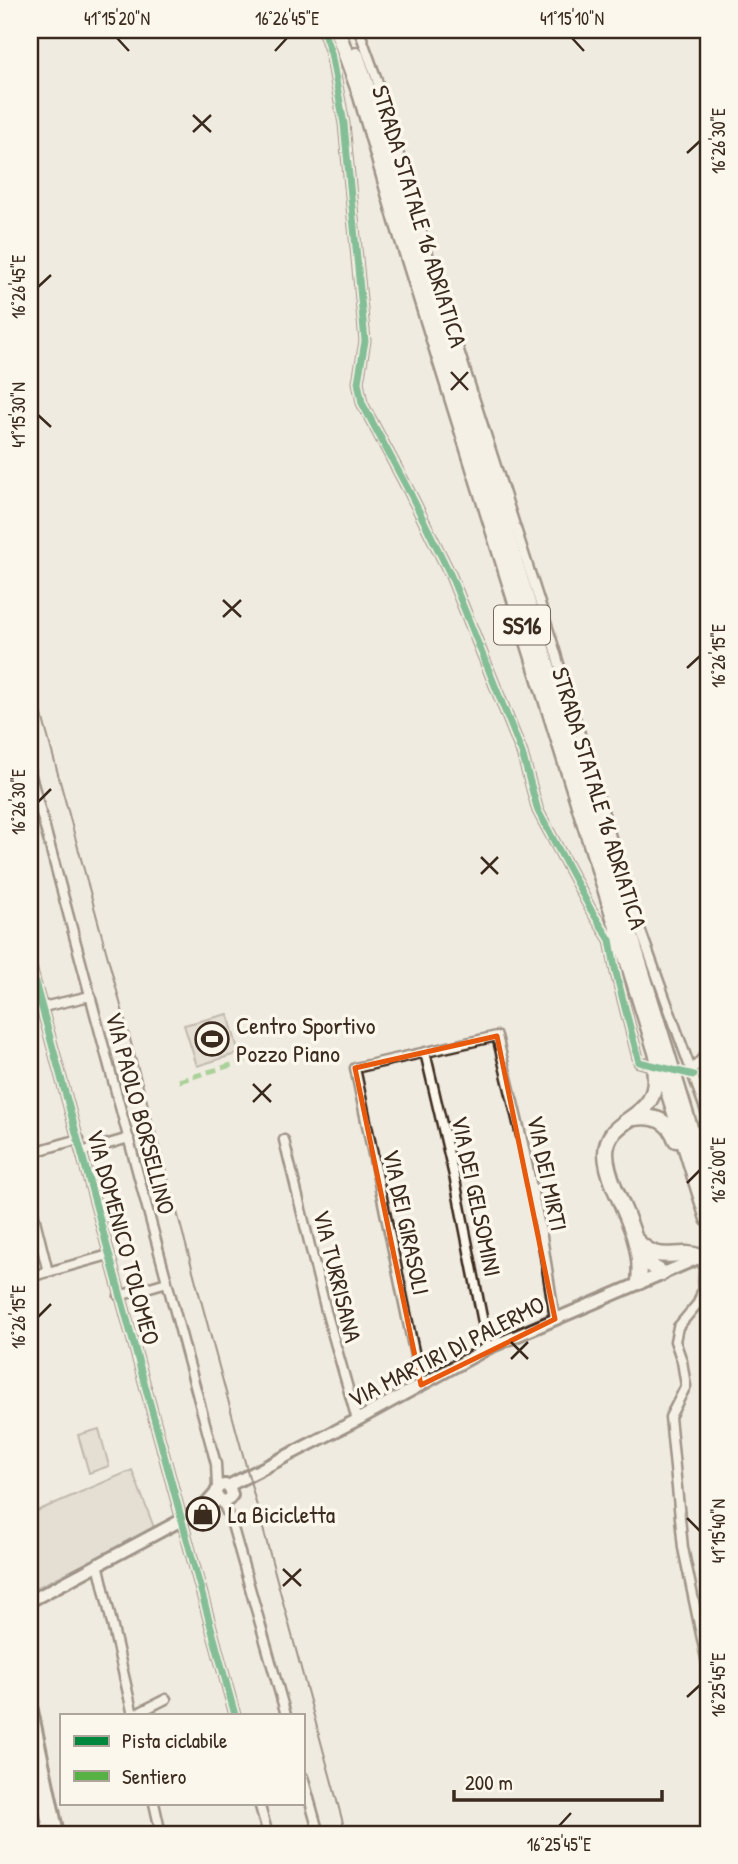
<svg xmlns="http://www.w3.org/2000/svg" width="738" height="1864" font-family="'Patrick Hand',sans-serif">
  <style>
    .green { fill: #d5cec3; stroke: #887c70; stroke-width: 2 }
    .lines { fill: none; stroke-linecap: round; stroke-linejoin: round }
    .street-casing { stroke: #3b2a1e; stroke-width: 13 }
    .secondary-casing { stroke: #3b2a1e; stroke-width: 16 }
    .highway-casing { stroke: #3b2a1e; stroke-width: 19 }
    .street { stroke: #fbf7ec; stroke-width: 8 }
    .secondary { stroke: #fbf7ec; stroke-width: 10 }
    .highway { stroke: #fbf7ec; stroke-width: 14 }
    .rail { stroke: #3b2a1e; stroke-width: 2 }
    .quiet { stroke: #57b245; stroke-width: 5; stroke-dasharray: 10 5; stroke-linecap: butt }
    .cycleway-casing { stroke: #fbf7ec; stroke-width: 11 }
    .cycleway { stroke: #00873e; stroke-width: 7 }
    .marked { fill: none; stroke: #e8590c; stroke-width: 5; stroke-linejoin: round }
    .ticks { fill: none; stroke: #3b2a1e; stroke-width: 2.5 }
    .labels { text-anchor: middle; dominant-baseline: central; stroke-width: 7; stroke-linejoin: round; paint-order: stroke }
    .shield { fill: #fbf7ec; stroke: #75685c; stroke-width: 2 }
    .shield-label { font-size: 23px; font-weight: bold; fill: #3b2a1e }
    .street-label { font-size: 24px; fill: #3b2a1e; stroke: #fbf7ec }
    .poi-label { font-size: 24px; fill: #3b2a1e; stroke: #fbf7ec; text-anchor: start }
    .neatline { fill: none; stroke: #3b2a1e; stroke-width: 2.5 }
    .ticks-label { font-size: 18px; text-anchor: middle; fill: #3b2a1e }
  </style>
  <rect width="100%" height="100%" fill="#f0ebe0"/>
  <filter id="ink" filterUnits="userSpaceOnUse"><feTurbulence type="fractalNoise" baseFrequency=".0143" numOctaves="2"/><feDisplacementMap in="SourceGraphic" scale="14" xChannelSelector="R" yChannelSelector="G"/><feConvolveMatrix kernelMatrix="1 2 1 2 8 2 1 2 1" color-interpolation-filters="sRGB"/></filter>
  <g filter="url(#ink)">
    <path class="green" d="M228,1014l11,39 -42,13 -13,-41z
      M99,1429l10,37 -20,7 -11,-38z
      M132,1470l23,60 -125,61v-77z"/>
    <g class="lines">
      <defs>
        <path id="street" d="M323,30l8,23 13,71 21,217 -7,41 4,21 49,92 40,81 71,177 16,58 53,99 19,30 6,33 23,89 11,3
          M359,30l17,47 52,177 125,390 78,260 77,213
          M30,772l186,692 1,23
          M30,964l205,751
          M30,1010l60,-14
          M425,1052l30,128 33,168
          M692,1070l16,-18
          M284,1140l42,171 31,109
          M81,1152l48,-14
          M30,1153l49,-14
          M30,1200l18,72
          M701,1257l3,10 -1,22 -5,14 -20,24 -3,14 7,20 4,25 -16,31 13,131 25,120
          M30,1277l79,-22
          M119,1296l48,-14
          M421,1385l-66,-317 142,-32 26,108 19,93 13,82
          M222,1501l9,20 55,194
          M98,1563l35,152
          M134,1715l32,-16
          M303,1777l16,57
          M154,1803l7,31
          M259,1803l9,31"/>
        <path id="secondary" d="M228,1486l129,-66 131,-72 220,-94
          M207,1503l8,-9 4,-8 6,-1 5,3 2,7 -4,5 -5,1 -6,-4
          M30,1601l189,-101
          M30,1701l28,133
          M30,1737l20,97"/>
        <path id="highway" d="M337,30l24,66 36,125 311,998
          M356,55l27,79 325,1052
          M634,1118c20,-3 35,2 42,22
          M636,1240c26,27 39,7 65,17
          M639,1252l15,16 8,5
          M639,1282c4,-34 -11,-63 -24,-93 -4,-10 -9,-24 -9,-36 1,-41 57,-29 48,-86"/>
      </defs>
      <use href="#street" class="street-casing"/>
      <use href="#secondary" class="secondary-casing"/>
      <use href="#highway" class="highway-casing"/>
      <use href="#street" class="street"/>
      <use href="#secondary" class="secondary"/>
      <use href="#highway" class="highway"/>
      <path class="rail" d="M30,671l316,1163"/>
      <path class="quiet" d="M179,1081l72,-22"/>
      <defs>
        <path id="cycleway" d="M323,30l8,23 13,71 21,217 -7,41 4,21 49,92 40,81 71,177 16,58 53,99 19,30 6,33 23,89 55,13
          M30,964l205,751"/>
      </defs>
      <use href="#cycleway" class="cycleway-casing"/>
      <use href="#cycleway" class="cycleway"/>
    </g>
  </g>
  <path d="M0 0H738V1864H0ZM497,1036l58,283 -134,66 -66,-317z" fill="#f0ebe0" fill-opacity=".55" fill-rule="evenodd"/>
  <path class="marked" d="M497,1036l58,283 -134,66 -66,-317z"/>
  <path class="ticks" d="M117,38l12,13M572,38l12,13M275,51l12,-13M193,115l18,17M193,132l18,-17M687,153l13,-12M38,287l13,-12M451,372l17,18M451,390l17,-18M38,415l13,12M223,600l18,17M223,617l18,-17M687,668l13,-12M38,802l13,-13M481,857l17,17M481,874l17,-17M253,1084l18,18M253,1102l18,-18M687,1183l13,-13M38,1317l13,-13M511,1342l17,17M511,1359l17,-17M687,1518l13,13M283,1569l18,17M283,1586l18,-17M687,1697l13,-12M559,1826l12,-13"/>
  <defs>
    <symbol id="stadium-ring" viewBox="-11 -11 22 22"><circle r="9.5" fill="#fbf7ec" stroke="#3b2a1e" stroke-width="1.5"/><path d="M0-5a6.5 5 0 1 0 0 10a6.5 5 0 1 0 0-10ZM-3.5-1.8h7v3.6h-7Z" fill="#3b2a1e"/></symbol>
    <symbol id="shop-ring" viewBox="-11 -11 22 22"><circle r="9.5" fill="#fbf7ec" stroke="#3b2a1e" stroke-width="1.5"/><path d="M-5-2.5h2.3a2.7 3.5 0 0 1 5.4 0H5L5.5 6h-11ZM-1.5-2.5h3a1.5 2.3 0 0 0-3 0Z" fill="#3b2a1e"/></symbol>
  </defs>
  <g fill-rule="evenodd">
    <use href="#stadium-ring" x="193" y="1020" width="38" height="38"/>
    <use href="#shop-ring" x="184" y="1495" width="38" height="38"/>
  </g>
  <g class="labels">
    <rect class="shield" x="494" y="605.5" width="56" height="39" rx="5"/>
    <g class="shield-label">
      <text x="522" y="625">SS16</text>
    </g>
    <g class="street-label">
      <text transform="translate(420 216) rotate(73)">STRADA STATALE 16 ADRIATICA</text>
      <text transform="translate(600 798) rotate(73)">STRADA STATALE 16 ADRIATICA</text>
      <text transform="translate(141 1113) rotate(75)">VIA PAOLO BORSELLINO</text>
      <text transform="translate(548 1173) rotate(78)">VIA DEI MIRTI</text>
      <text transform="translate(477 1196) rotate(78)">VIA DEI GELSOMINI</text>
      <text transform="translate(407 1222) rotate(78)">VIA DEI GIRASOLI</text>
      <text transform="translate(124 1237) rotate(75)">VIA DOMENICO TOLOMEO</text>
      <text transform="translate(338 1276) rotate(76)">VIA TURRISANA</text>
      <text transform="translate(446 1351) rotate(-27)">VIA MARTIRI DI PALERMO</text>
    </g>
    <g class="poi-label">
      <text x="236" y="1025">Centro Sportivo<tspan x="236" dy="28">Pozzo Piano</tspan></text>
      <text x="228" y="1514">La Bicicletta</text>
    </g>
  </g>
  <rect width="738" height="1864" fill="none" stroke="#fbf7ec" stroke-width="77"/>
  <rect x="60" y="1714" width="245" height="91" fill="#fbf7ec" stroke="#aea59a" stroke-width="2"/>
  <rect x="74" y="1736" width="35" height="10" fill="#00873e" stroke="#aea59a" stroke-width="2"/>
  <text x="122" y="1748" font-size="21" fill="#3b2a1e">Pista ciclabile</text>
  <rect x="74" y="1771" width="35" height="10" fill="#57b245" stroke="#aea59a" stroke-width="2"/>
  <text x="122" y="1784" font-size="21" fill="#3b2a1e">Sentiero</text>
  <path d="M454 1790v10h208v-10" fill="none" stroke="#3b2a1e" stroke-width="3.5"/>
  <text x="465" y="1790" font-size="21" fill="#3b2a1e" stroke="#fbf7ec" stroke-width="5" paint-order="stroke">200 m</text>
  <rect x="38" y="38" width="662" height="1788" class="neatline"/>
  <g class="ticks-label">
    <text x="117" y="25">41°15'20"N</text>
    <text x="287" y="25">16°26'45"E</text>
    <text x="572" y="25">41°15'10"N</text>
    <text transform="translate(719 141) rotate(-90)" y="6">16°26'30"E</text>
    <text transform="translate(19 287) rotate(-90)" y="6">16°26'45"E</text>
    <text transform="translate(19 415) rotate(-90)" y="6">41°15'30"N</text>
    <text transform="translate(719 656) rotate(-90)" y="6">16°26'15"E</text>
    <text transform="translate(19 802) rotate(-90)" y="6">16°26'30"E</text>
    <text transform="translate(719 1170) rotate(-90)" y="6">16°26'00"E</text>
    <text transform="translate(19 1317) rotate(-90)" y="6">16°26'15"E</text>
    <text transform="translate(719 1531) rotate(-90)" y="6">41°15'40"N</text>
    <text transform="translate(719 1685) rotate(-90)" y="6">16°25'45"E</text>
    <text x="559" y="1851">16°25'45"E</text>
  </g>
</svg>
